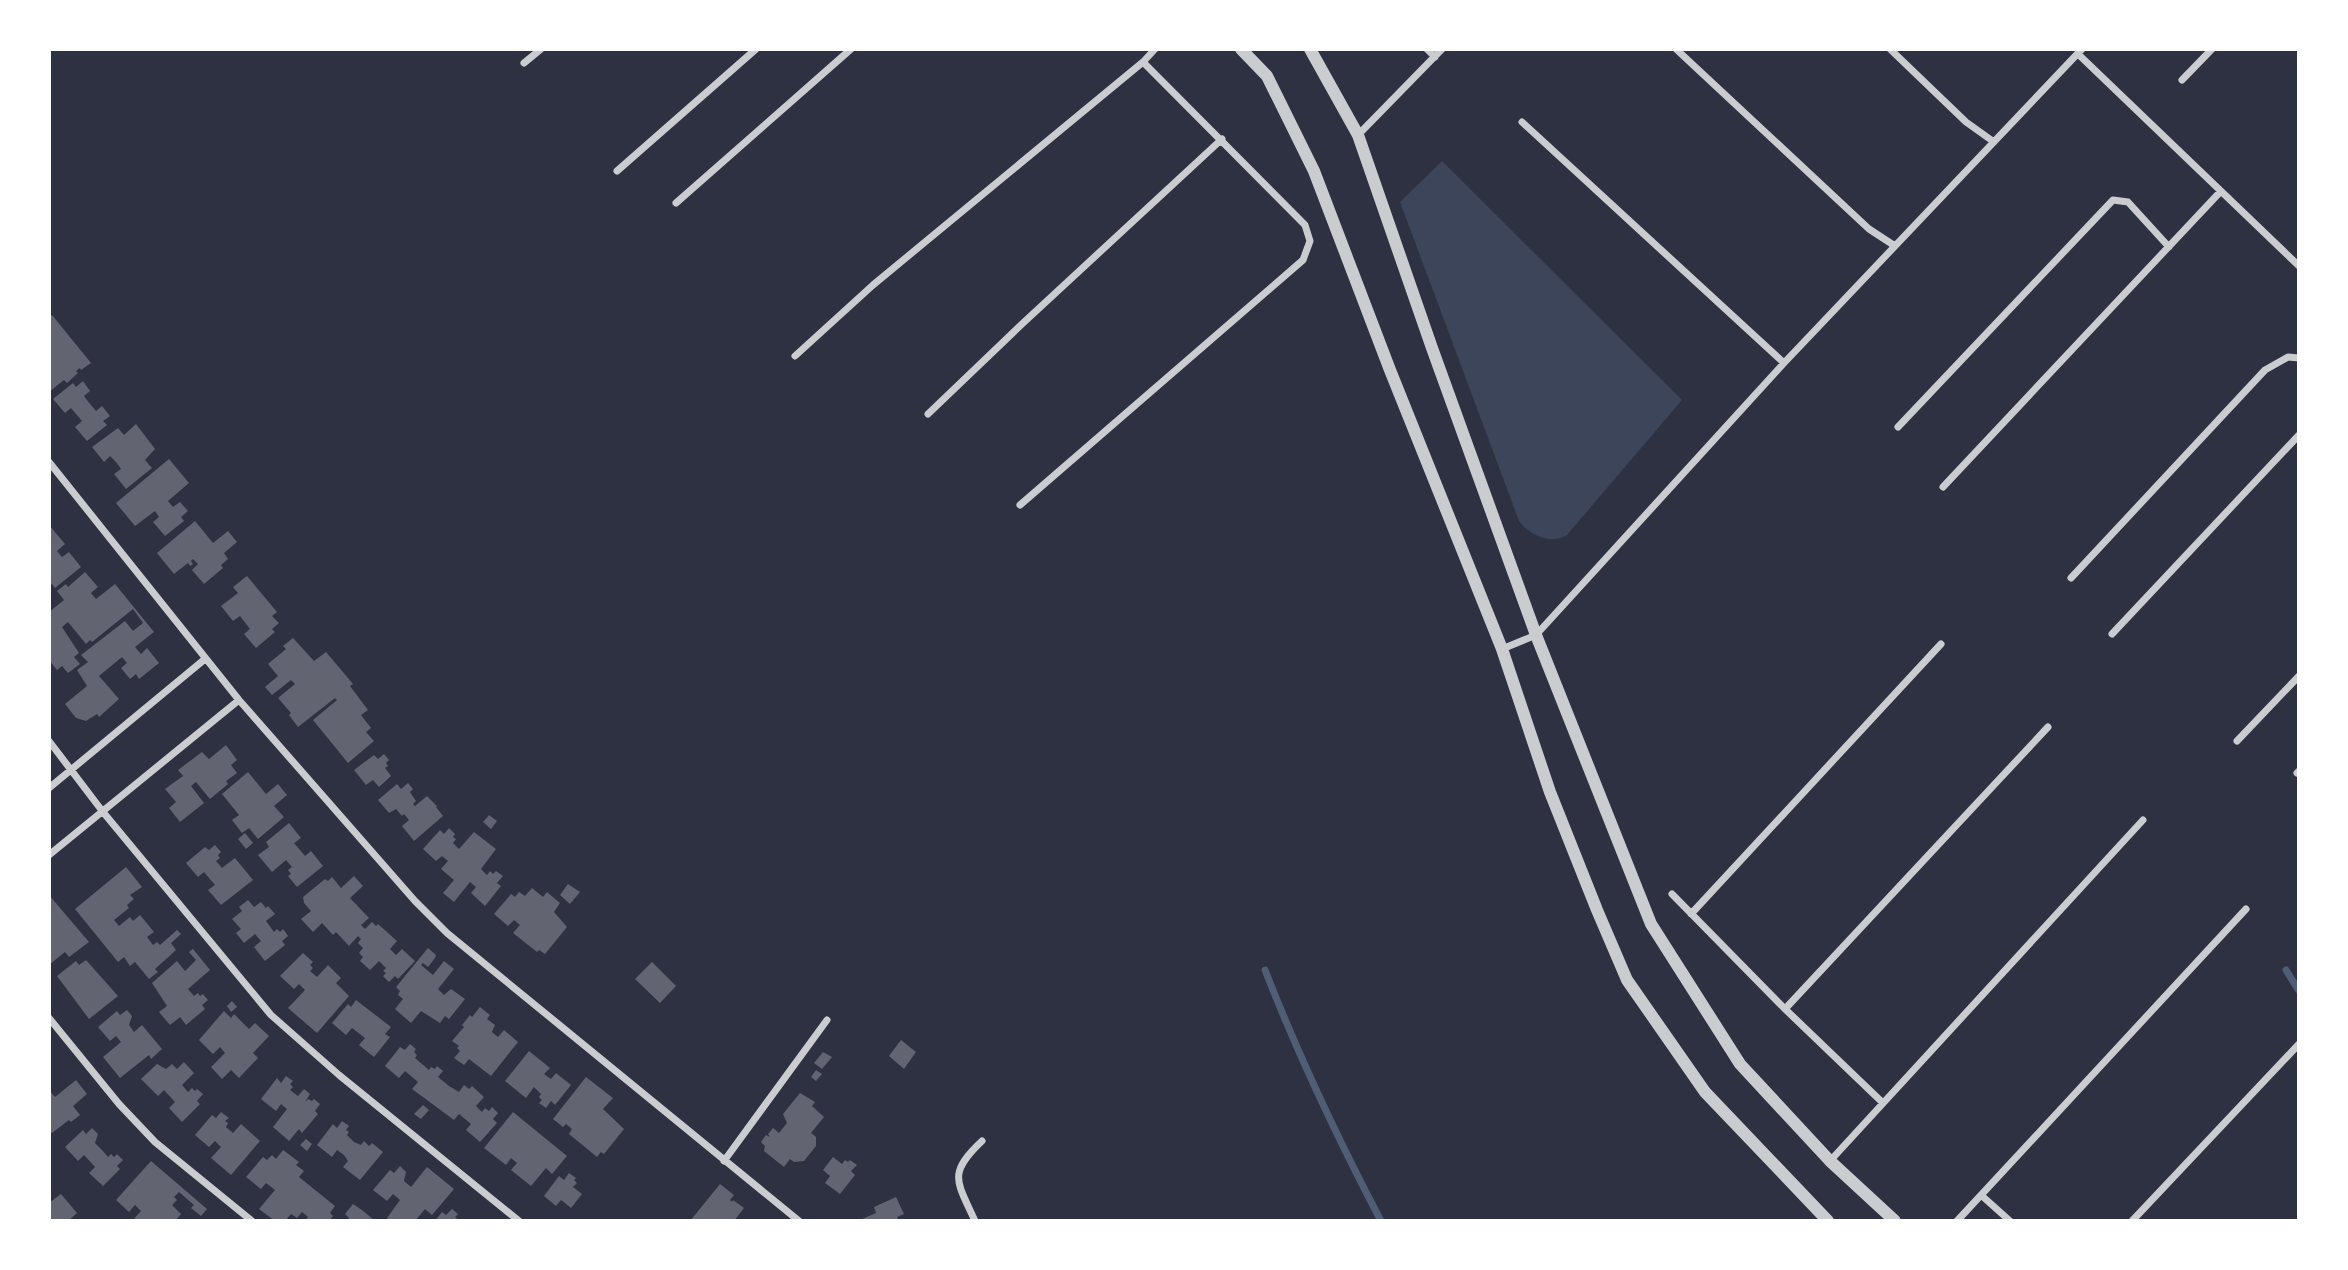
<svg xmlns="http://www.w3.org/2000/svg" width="2348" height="1270" font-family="Raleway,sans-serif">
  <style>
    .green { fill: #3c4559 }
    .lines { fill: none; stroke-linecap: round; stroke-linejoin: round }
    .stream { stroke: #4f5d75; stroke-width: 7 }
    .building { fill: #626471 }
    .minor { stroke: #caccd0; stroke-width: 7 }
    .tertiary { stroke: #caccd0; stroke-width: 12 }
  </style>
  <rect width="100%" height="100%" fill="#2d3142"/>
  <path class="green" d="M1442,161l240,239 -115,135c-16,10 -37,1 -48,-14l-119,-319z"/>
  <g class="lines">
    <path class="stream" d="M1265,970c34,87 73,169 116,251
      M2286,970l13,21"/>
  </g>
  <path class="building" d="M52,315l39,48 -10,7 -1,-2 -4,3 2,2 -11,10 -3,-3 -15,12v-74z
    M83,381l7,10 -6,5 6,8 6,7 6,-5 8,10 -7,5 4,4 -20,16 -12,-14 7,-6 -11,-13 -6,5 -12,-14 20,-16 3,4z
    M136,424l19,25 -10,11 7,8 -26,21 -12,-15 7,-5 -5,-7 -6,-6 -6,6 -12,-15 26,-19 6,7z
    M169,459l20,24 -21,18 5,6 7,-5 8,9 -7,6 3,4 -19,15 -12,-14 6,-5 -4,-6 -20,15 -19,-23z
    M195,521l18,22 15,-12 9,11 -13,11 4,6 -7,6 2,3 -19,16 -12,-14 6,-6 -5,-5 -2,2 2,3 -3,2 -2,-3 -14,11 -17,-21z
    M49,525l16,19 -8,7 5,6 7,-5 12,15 -26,21 -6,-7z
    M85,572l13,15 -7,6 5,6 19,-15 39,48 -19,15 6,7 6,-6 12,15 -20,16 -3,-5 -6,5 -9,-11 6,-5 -5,-6 -23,19 20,23 -20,18 -2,-3 -11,7 -10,-3 -11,-14 22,-18 -10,-16 11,-8 -7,-7 44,-34 8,10 10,-8 -10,-14 -41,33 -2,-2 -4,4 -18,-22 -6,5 17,26 -5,4 6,7 -12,9 -6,-7 -5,4 -8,-10v-48l15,-12 -7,-9 9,-7 2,3z
    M247,576l30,36 -5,4 7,7 -7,6 3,3 -19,16 -12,-14 6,-5 -10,-13 -7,5 -12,-15 17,-13 -5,-6z
    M293,638l21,23 12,-9 27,32 -3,2 18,24 -7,5 10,13 -5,4 8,9 -26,22 -35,-43 24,-20 -2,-2 -37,29 -9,-12 2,-2 -13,-15 17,-14 -4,-4 -19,15 -7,-8 13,-11 -10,-12 18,-15 -3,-3z
    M226,745l11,15 -6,5 6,8 -11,8 2,3 -18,15 -14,-17 -5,4 13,17 -24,19 -11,-14 7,-6 -11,-13 18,-13 -5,-6 24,-18 7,7z
    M384,754l5,6 -3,3 2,3 -3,2 6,8 -12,11 -6,-7 -7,5 -12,-15 20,-15 4,4z
    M248,772l18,22 12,-10 9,11 -13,11 10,11 -26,22 -9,-11 -7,5 -10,-13 7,-5 -17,-21z
    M408,783l5,6 -3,3 6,9 -3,3 2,2 12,-10 10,10 -1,1 7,9 -29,25 -12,-15 7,-6 -5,-6 -2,2 -6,-7 -7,4 -11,-13 19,-16 4,5z
    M489,815l8,6 -6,8 -8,-7z
    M289,823l12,15 -7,5 11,13 6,-5 12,15 -26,21 -9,-11 3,-2 -3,-4 4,-3 -6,-7 -14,12 -14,-17 11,-8 -3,-5z
    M449,828l6,6 -2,3 3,2 -3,4 6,6 15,-17 22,17 -15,20 6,6 3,-4 3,3 3,-3 7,5 -6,7 4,3 -16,20 -14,-13 5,-6 -6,-5 -16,20 -11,-9 11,-13 -13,-11 7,-8 -6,-5 -6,5 -13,-12 17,-19 4,4z
    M245,833l8,10 -7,6 -8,-10z
    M215,845l6,7 -3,3 2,3 -4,3 6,7 13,-10 18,22 -32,25 -13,-15 7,-5 -11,-13 -6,5 -12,-14 19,-16 4,3z
    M126,867l16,20 -12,8 4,4 -7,6 2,3 -15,12 5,6 11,-9 3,4 7,-6 14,17 -7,5 6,8 4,-3 3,3 17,-15 4,4 -10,9 5,7 -21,19 3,3 -9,7 -14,-17 -5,4 -6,-9 -6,5 -43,-53z
    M354,876l9,10 -13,12 19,20 -8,7 4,4 7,-7 4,4 2,-2 19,17 -7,8 6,6 6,-6 13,12 -17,18 -3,-3 -6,6 -6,-6 3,-3 -3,-2 3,-3 -7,-7 -9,9 -10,-9 3,-4 -4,-4 4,-5 -5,-5 3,-4 -3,-3 -9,10 -13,-14 -3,3 -11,-12 -9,9 -12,-13 10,-8 -7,-8 -1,-6 22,-18 3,2 4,-4 9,11z
    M568,884l12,8 -10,12 -10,-9z
    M532,888l11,9 4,-5 13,11 -6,9 13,15 -22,27 -6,-4 -2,2 -24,-19 7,-8 -6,-5 -6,6 -14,-12 17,-20 4,3 4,-5 6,4z
    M49,895l40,47 -20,15 -4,-5 -16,13z
    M248,900l6,7 7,-5 5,6 2,-2 7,8 -9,7 8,11 3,-3 3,3 3,-3 5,7 -6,5 3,4 -20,16 -11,-14 7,-6 -6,-7 -11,9 -8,-10 5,-4 -9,-10 10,-8 -3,-4z
    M428,948l8,7 -1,3 -7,9 -5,-4 -2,2 12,10 11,-14 10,8 -16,20 6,6 7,-6 14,10 -16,20 -4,-3 -5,7 -19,-12 -10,12 -16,-14 8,-10 -5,-4 2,-4 -4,-4z
    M193,949l17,21 -22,19 6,7 4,-3 2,3 3,-2 5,6 -6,5 3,4 -19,16 -6,-8 -10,8 -11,-13 8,-6 -15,-23 25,-22 8,10 11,-11 -7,-8z
    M303,953l10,9 -3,3 3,3 -3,3 7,6 11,-12 13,13 -5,5 13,13 -32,37 -29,-25 17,-18 -6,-6 -5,5 -14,-13z
    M86,960l32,36 -29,23 -32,-43 19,-15 3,4z
    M652,962l24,24 -16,17 -25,-24z
    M356,1000l35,27 -6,7 5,3 -16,20 -15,-12 6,-7 -13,-10 -6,7 -14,-12 16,-19 3,3z
    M232,1001l5,6 -6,5 -4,-6z
    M480,1007l10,8 -3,4 8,6 -3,7 6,5 6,-7 14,12 -27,34 -22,-17 -5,6 -10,-7 6,-7 -3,-3 2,-2 -7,-5 12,-14 -2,-2 8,-10 2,2z
    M127,1010l5,6 -3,9 5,7 8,-7 20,24 -11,10 -2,-4 -29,23 -17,-21 18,-15 -5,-6 -6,5 -12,-14 19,-16 3,4z
    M224,1011l7,7 3,-4 15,15 6,-6 14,13 -16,17 5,5 -19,20 -8,-8 -9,9 -11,-12 14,-14 -5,-6 -7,7 -14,-14z
    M901,1040l15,12 -12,17 -15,-13z
    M410,1044l6,5 -2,3 3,3 -2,3 14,12 2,-3 4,2 2,-3 6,5 -5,6 11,9 10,6 5,-7 5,4 3,-3 12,11 -8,9 6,6 3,-4 4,3 3,-4 6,6 -5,6 4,4 -17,19 -14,-12 5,-6 -12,-10 -5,6 -42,-31 6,-7 -13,-11 -6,7 -14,-12 15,-19 5,3z
    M529,1051l21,17 -6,6 7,5 5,-6 15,12 -16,20 -4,-4 -5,7 -7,-5 3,-3 -3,-3 2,-3 -7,-7 -8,11 -21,-17z
    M823,1052l9,5 -10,12 -8,-6z
    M184,1062l10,11 -12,12 6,7 4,-4 3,3 2,-2 6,5 -6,7 3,3 -18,18 -13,-14 6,-6 -11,-12 -6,6 -17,-17 16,-15 9,5 6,-5 5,5z
    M816,1070l6,4 -6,7 -5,-4z
    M286,1076l7,5 -3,3 3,3 -3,3 8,6 6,-7 6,5 -5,8 3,-3 4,2 2,-2 6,5 -5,7 3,3 -16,19 -3,-4 -10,12 -16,-14 14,-18 -6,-5 -5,7 -15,-12 16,-21 4,5z
    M586,1077l27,21 -10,11 21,20 -20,25 -3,-2 -4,5 -28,-23 3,-5 -6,-5 -3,3 -10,-8z
    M76,1080l11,14 -14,12 7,9 -9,7 -2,-2 -17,13 -3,-3v-40l6,7z
    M800,1093l15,9 -3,4 12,11 -13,16 5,4v9l-12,15 -10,1 -4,-3 -6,8 -20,-16 1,-5 -4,-4 5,-7 4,2 -2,-3 5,-6 6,5 8,-10 -4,-9z
    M423,1105l6,5 -8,9 -7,-5z
    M221,1112l8,6 -4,3 3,2 -2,4 7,6 8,-9 19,17 -29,34 -20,-17 10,-11 -6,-6 -6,6 -14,-12 17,-20 4,3z
    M513,1112l54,44 -15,18 -6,-6 -15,18 -20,-16 6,-7 -6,-5 -5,7 -22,-17z
    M342,1121l7,5 -3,4 3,2 -2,3 7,7 7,3 3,-4 5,5 3,-3 11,9 -23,28 -17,-13 5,-6 -4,-6 -7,-5 -5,7 -15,-12 16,-21 4,4z
    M92,1128l6,6 -3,9 7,7 6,7 3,-3 3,3 3,-3 6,6 -6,6 3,3 -17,17 -14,-13 6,-6 -11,-12 -6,6 -13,-14 18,-17 3,4z
    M306,1139l6,5 -5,7 -7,-6z
    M283,1150l16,12 -3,3 8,6 -5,6 36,29 -5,7 3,3 -4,5h-24l3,-4 -6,-5 -5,6 -6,-4 -6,7h-10l-16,-12 16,-19 -9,-7 -5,6 -15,-12 17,-20 4,3 5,-5 4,4z
    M833,1157l9,7 3,-4 3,2 2,-2 7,5 -6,6 4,4 -15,19 -15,-11 5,-7 -7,-6z
    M151,1161l56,48 -6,7 -10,-8 3,-3 -15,-13 -5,5 3,3 -5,5 9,9 -6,7h-43l9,-10 -6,-6 -6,7 -13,-12z
    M400,1166l6,6 -2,9 7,6 16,-20 27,22 -22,26 -7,-6 -10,12h-24l-4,-3 13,-18 -7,-6 -6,7 -14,-11 17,-20 4,3z
    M569,1173l7,5 -2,2 3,3 -4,4 9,7 -11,14 -10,-8 -5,6 -12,-10 15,-20 5,4z
    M720,1184l14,11 -4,5 2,2 1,-2 11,8 -10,13h-44z
    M61,1194l16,19 -9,8h-19v-18z
    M896,1197l8,17 -7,3 2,4h-36l-1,-2 14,-6 -2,-6z
    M353,1204l9,6 13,11h-28l2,-3 -4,-4z
    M452,1209l6,5 -3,3 5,4h-25l7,-9 4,3z"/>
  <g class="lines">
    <path class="minor" d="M1427,49l8,8
      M1676,49l193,180 26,17
      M1890,49l76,73 28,20
      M2078,54l221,212
      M524,63l17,-14
      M2182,80l30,-31
      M1522,122l262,241
      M1358,135l84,-86
      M617,171l139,-122
      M676,203l175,-154
      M795,356l78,-71 270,-223 12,-13
      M928,414l94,-90 200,-185
      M1898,427l215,-227 15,2 41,45
      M49,462l190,238 176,201 32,32 352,288
      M1943,487l278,-296
      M1020,505l283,-245 7,-19 -5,-16 -162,-163
      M2071,578l194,-208 23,-13 11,1
      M2112,634l187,-199
      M1502,649l34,-14 248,-272 298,-314
      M49,741l54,71 168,203 68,60 180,146
      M2237,741l62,-65
      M2297,773l2,-2
      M49,788l156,-129
      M49,855l190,-155
      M1672,894l113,115 98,94
      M1691,914l250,-270
      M1785,1009l263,-282
      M49,1018l70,86 36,38 97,79
      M724,1161l103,-141
      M1830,1161l313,-341
      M1981,1195l29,26
      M975,1221c-18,-40 -28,-47 7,-80
      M1957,1221l289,-312
      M2132,1221l167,-177"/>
    <path class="tertiary" d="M1241,49l26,27 47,95 76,199 112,279 48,143 47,118 30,70 78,112 123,129
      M1310,49l48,86 74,213 104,287 115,289 89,140 90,97 65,60"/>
  </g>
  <rect width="2348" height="1270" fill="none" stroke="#ffffff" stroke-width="102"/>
</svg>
